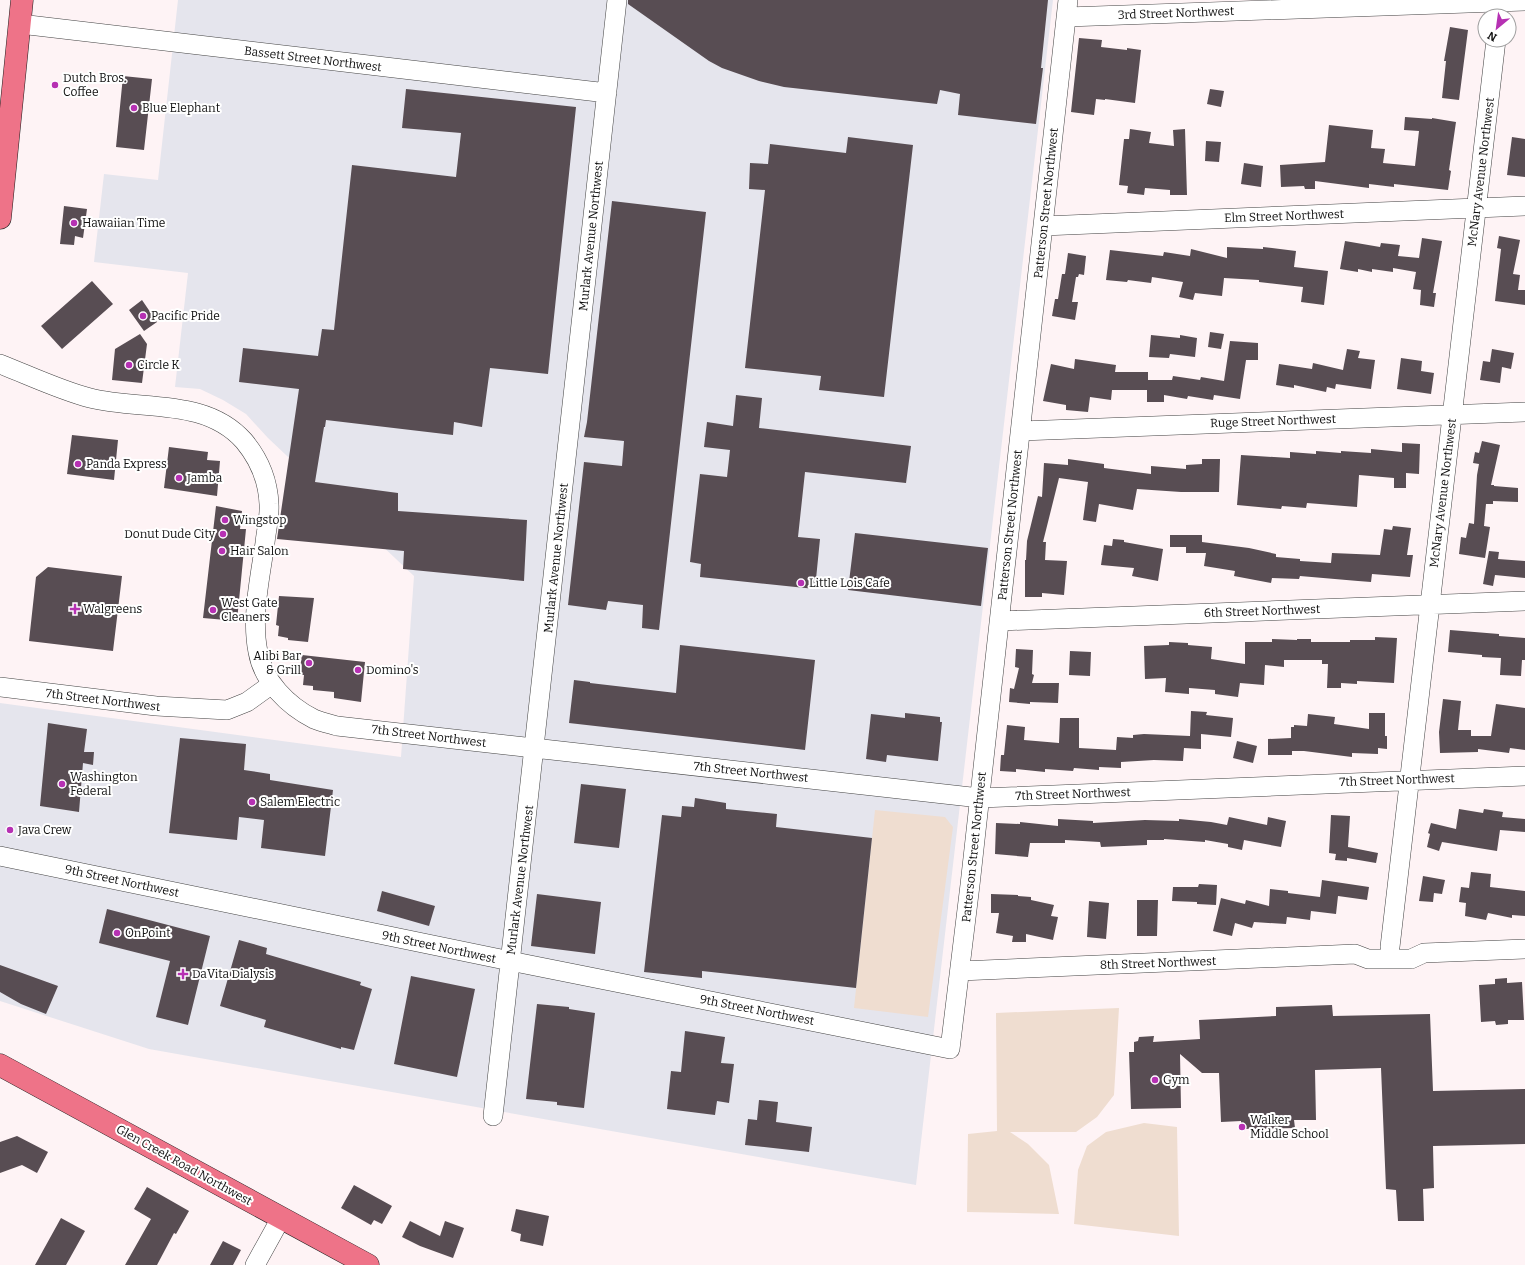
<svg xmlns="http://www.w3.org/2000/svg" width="1525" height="1265" font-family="Bitter,serif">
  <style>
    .industrial { fill: #e5e5ed }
    .pitch { fill: #efddd0 }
    .building { fill: #584d53 }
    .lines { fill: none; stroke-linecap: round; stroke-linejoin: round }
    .minor-casing { stroke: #434343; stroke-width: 20 }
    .major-casing { stroke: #212121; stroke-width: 23 }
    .minor { stroke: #fff; stroke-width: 19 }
    .major { stroke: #ee7388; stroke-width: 22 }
    .poi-dot { fill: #b631b3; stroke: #fff; stroke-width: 1.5 }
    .labels { text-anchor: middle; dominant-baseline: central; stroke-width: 4; stroke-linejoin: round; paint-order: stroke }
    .street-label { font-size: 12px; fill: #101010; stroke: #fff }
    .poi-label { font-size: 12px; fill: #101010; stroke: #fff; text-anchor: start }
  </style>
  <rect width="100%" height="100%" fill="#fef3f5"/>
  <path class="industrial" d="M178,0h875l-137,1185 -767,-136 -149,-48v-298l401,54 13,-181 -146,-138 -22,-24 -23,-14 -23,-11 -25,-2 13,-114 -94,-11 10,-88 54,6z"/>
  <path class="pitch" d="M875,810l70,7 8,10 -25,190 -74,-9z
    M1119,1008l-5,87 -17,22 -21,15h-66l18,12 21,21 10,49 -92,-2 1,-78 29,-3 -1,-118z
    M1144,1123l33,4 2,109 -105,-12 4,-54 9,-24 19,-14z"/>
  <path class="building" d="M628,0h420l-7,68h2l-7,56 -78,-9 2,-21 -20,-4 -3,14 -153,-17 -25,-6 -37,-13 -13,-7 -81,-57z
    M1450,27l18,3 -9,70 -17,-2 4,-37h-2z
    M1079,38l23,2 -1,7 26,3v-2l14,2 -6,53 -30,-4v1l-9,-1 -2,16 -23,-3z
    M123,76l29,3 -8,71 -28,-3z
    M406,89l170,18 -28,267 -58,-6 -8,59 -28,-5 -1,13 -127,-15 -1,7h-1l-9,55 83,11v18l129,9 -3,61 -121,-12 1,-18 -127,-12 22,-150 -60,-7 4,-34 75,8 4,-27 12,1 18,-165 104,12 5,-44 -59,-5z
    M1210,89l14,2 -3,16 -14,-3z
    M1405,117l27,2v-1l24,4 -7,48 2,1 -3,19 -54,-6v3l-25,-3v4l-54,-7v8h-10l-1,-3 -23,1 -1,-22 45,-3 4,-37 44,5 -2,18 14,1 -2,14 32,3 4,-35 -15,-1z
    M1130,129l21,3 -2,11 25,3 -1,-16 12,-1 2,66h-17v-5l-25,-2 -1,7 -17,-2 1,-7 -9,-1 5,-46h5z
    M848,137l65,8 -29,252 -65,-7 2,-14 -76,-8 20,-178 -16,-1 1,-26 18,1 2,-20 76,9z
    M1512,137l13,2v38l-18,-2z
    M1206,141l15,1 -2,20 -14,-1z
    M1244,163l19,3 -2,21 -20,-3z
    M612,201l94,11 -47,418 -17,-2 1,-23 -35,-4 -2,9 -38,-5 16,-143 38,4 2,-25 -40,-4 3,-15z
    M64,206l23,3 -4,29 -8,-2 -1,9 -14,-1z
    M1499,236l21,4 -7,34 7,1 -2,15h7v15l-30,-4 6,-52 -4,-1z
    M1422,238l20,3 -9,52h3l-2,14 -14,-2 1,-15 -8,-1 3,-17 -23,-4v4l-21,-3v3l-14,-3v3l-18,-3 5,-28 35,6 1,-4 19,2 -2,11 21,2z
    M1227,247l36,2v-2l33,4 -2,16 34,4 -4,34 -23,-3 2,-15 -44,-5v-2l-35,-2 -2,18 -27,-3 -2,7 -14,-3 4,-15 -31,-5 -1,6 -23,-3 -1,2 -21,-2 4,-30 53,6 1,-4 26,4 1,-7 36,9z
    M1068,253l18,3 -2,19 -5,-1 -1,3h-2l-4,25h6l-3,18 -23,-4 3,-17h3l4,-25h3z
    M92,281l21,23 -51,45 -21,-23z
    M142,300l15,22 -13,9 -15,-21z
    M1210,332l14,2 -3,15 -13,-2z
    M140,334l7,10 -5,39 -30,-3 3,-31z
    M1151,335l29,3v-3l17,3 -2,19 -25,-3 -1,4 -20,-1z
    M1230,341l28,2v17h-12l-6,39 -26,-4 -1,5 -25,-4 -1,3 -23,-4v7h-17v-12h-35l-1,10 -21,-3 -2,15 -22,-2v-5l-23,-4 8,-37 23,5 1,-10 41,6 -1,7h33v8h24l1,-4 27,4 1,-3 23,4z
    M1347,349l13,2 -2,7 17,2 -4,29 -35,-5 -1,5 -8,-2 -1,5 -32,-7v3l-18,-3 3,-21 33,5 1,-6 30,7z
    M1492,349l22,4 -3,16 -9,-2 -2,16 -20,-3 3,-19 7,1z
    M1401,358l21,3 -1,10 13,2 -3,21 -34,-5z
    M736,395l26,3 -3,30 152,18 -5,37 -101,-11 -7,65 22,2 -5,50 -115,-12 1,-13 -11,-2 10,-88 27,3 3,-27 -26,-3 3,-25 26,4z
    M72,435l46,5 -4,40 -47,-6z
    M1482,441l18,4 -9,40h3v1l24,2v14l-25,-1v3h-7l-2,22 6,1 -5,31 -26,-4 2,-17 5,1 3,-15 5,1 3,-49 2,-11 -6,-1 2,-11 4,1z
    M1402,443l18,1 -1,30 -13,-1v15h-12v-10l-35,-3 -2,32 -50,-4 -1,5 -24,-2 -1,3 -44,-4 4,-50 49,3v-6l26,2v-3l25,2v-2l30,2v-4l31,3z
    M169,447l39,5 -1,8 13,1 -3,35 -53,-8z
    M1068,459l36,5v4l47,6v-8l35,3v-4l16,-1v-5h18l-1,33h-38l-44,-3 -4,21 -34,-6 -3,18 -13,-2 5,-38 -29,-4 -16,64h3l-1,18 22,1 -3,34 -22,-2v4h-17v-37h1l1,-19 11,-45 4,1 2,-34 24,2z
    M216,506l26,5 -2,18h6l-9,92 -34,-3z
    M1393,526l18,2 -4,27h6l-3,22 -38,-3 -1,8 -13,-1 -58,-5 -1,3 -27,-1 -1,5 -37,-7 1,-5 -31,-5 2,-13h-20v-6h-16v-12h32v7l47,6 27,6v3l24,2v2l31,2 1,-10 48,2 4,-26 8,1z
    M855,533l133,15 -7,58 -133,-16z
    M1113,539l11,1v2l39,7 -5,32 -26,-5 2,-8 -33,-3 3,-20 8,1z
    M1489,551l10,1 -1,7 27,2v17l-30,-3 -2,11 -10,-2z
    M48,567l74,9 -9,75 -84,-10 7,-64z
    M279,596l35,2 -6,44 -20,-2v-2l-10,-2 1,-10 -3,-1z
    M1450,630l49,4v2l26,2v22h-3l-1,16 -21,-1 1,-17 -19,-1v-2l-34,-3z
    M1375,637l22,1 -3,45 -37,-2v3l-16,-1v5h-14l1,-24h-6v-4h-38v7l-19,-2 -1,20 -24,-2 -2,14 -23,-3v-4l-26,-2v6l-24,-2 1,-14 -21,1 -1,-33 25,-1v-3l19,1v2l24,2 -1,12 34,5v-22h27v-3l25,1v-1h14v3h39v-2h25z
    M680,645l135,15 -10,90 -236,-27 5,-43 16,2v1l86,10z
    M1016,649l17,1 -1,24 2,1 -2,8h27l-1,20 -28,-1v2l-21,-2 1,-14 4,1 5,-21 -4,-1z
    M1070,651l21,1 -1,24 -21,-1z
    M302,655l63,7 -4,40 -27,-4v-6l-21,-2v-4l-10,-1 1,-10h-5z
    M1443,699l18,2 -3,29h13v6h20l5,-32 29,4v42l-15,-2 -1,5 -31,-4v3l-38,1 -1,-21z
    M1191,711l16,1 -1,3 27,3 -2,19 -30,-3v15l-17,-1 -1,13 -29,-1 -33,2v6l-22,-1v3l-25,-2 -1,3 -28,-2v3l-29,-3v3l-16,-1 1,-16h3l3,-30 18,2 -1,13 35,3 1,-25h19v30l37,2 1,-13 16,1v-3l11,-1 46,2z
    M905,713l35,4v5h2l-4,39 -51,-6 -1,7 -20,-3 5,-45 34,4z
    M1369,713h16v23h2v13l-9,-1v6l-26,-1v4l-48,-6h-12v4h-24v-16l23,-1v-11h3v-2l13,1 1,-12 27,3 -1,7 35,5z
    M48,723l39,6 -3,23h10l-1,13 -10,-2 -4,49 -39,-6z
    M180,738l66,6 -2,26 26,4v6l63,10 -8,66 -64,-8 3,-28 -25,-3 -2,23 -68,-7z
    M1237,741l20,5 -4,17 -20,-5z
    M581,784l45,5 -7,59 -45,-5z
    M695,798l31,5v6l51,5 -1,13 96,11 -16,150 -154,-17v7l-58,-6 18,-157 19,2 1,-11 12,1z
    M1459,809l24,4 1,-4 19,3 -1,5 23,2v13l-25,-2 -3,21 -55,-9 -3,9 -12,-4 3,-13 -2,-1 3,-10 25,6z
    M1331,815l19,1 -2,31 30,6 -2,10 -29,-5v3l-12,-1 1,-6 -7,-1z
    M1229,817l38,8 1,-8 18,4 -5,26 -37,-7 -2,10 -14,-3v-3l-23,-4v2l-41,-3v1h-17v5l-46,2 -1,-5 -35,-2v3h-35l-2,14 -33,-3 1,-31 24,1v-2l38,4v-7l35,2v2l52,-3 34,1v-2l32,3 16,3z
    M1471,872l20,2 -1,13 35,4v25l-13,-1v3l-24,-5 -2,7 -21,-4 1,-13 -7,-1 2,-15 8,1z
    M1423,876l22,4 -3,14 -8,-1 -1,9 -14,-1z
    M1322,880l47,7 -2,13 -29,-4 -2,18 -25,-3 -1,9 -23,-3 -1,7 -32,-2 -2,6 -17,-5 -3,13 -19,-5 8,-33 24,6 1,-4 23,6 1,-17 18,2v2l32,4z
    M1199,884l18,1 -1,20 -19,-1v-2l-25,-1 1,-14h25z
    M382,891l53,15 -6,20 -52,-15z
    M537,894l64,8 -6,52 -64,-8z
    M991,894l27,1v1l13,1v3l23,5 -3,11 7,1 -5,23 -27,-6v8h-14l1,-6 -17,-3 3,-20h-8z
    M1137,900h21l-1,36h-20z
    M1089,901l20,2 -3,36 -19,-2z
    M107,909l103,27 -22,89 -32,-8 14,-56 -71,-18z
    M239,940l28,8 -1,6 95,28 -1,3 12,4 -18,61 -13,-3v2l-77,-22 2,-7 -46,-14z
    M0,965l58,21 -12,28 -25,-10 -21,-12z
    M411,976l64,13 -18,88 -63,-13z
    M1507,978v5l15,-1 2,38h-16v4l-12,1 -1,-4 -14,1 -2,-37 16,-1v-5z
    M537,1004l32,3v2l26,4 -11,95 -27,-3v-3l-31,-3z
    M1332,1005l1,11 97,-2 3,77 92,-2v55l-92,2 1,42 -11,1 1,32h-26l-2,-31 -10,-1 -5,-121 -66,2 1,50h-22l1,8 -54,1v-8l-20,1 -2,-49h-17l-22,-19 1,54 -50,1 -2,-57h5v-10l4,-1 1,-4 15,-1 -1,6 47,-3 -1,-19 77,-4v-9z
    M685,1031l40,6 -4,26 13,1 -5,39 -12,-2 -2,14 -48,-6 4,-38 10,1z
    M759,1100l19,2 -2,20 36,5 -3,25 -64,-7 3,-26 9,1z
    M17,1136l31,16 -11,21 -15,-8 -22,8v-31z
    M354,1185l38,21 -10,18 -8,-4 -3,5 -30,-17z
    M147,1187l42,24 -13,23 -2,-1 -17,32h-32l26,-46 -17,-10z
    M516,1209l33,7 -6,30 -23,-5 1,-7 -10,-3z
    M61,1218l24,13 -19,34h-31z
    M410,1221l30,15 5,-15 19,7 -11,30 -33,-12 -18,-9z
    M223,1241l18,9 -8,15h-23z"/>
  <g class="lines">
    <defs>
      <path id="minor" d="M1067,17l458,-16
        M20,24l587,69
        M1043,226l482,-20
        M0,364c28,11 62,27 90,34 51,13 115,-1 154,43 15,18 24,40 25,63 1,13 -3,27 -4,39 -5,35 -14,74 -7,109 5,29 30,54 56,67 7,3 16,5 23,7l643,72 545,-22
        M1021,431l504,-19
        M1000,621l525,-20
        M0,687l156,19 71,4 20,-8 25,-18
        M0,856l510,105 440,88 20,-164 98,-885
        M1390,947l106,-907
        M960,971l395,-17 13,5h43l13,-6 101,-4
        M493,1116l124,-1116
        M255,1265l26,-47"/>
      <path id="major" d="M0,218l22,-218
        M0,1065l368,200"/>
    </defs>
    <use href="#minor" class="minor-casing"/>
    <use href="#major" class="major-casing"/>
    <use href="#minor" class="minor"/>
    <use href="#major" class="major"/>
  </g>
  <g class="poi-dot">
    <circle cx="55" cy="85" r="4"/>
    <circle cx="134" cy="108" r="4"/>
    <circle cx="74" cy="223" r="4"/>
    <circle cx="143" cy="316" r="4"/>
    <circle cx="129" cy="365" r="4"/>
    <circle cx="78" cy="464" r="4"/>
    <circle cx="179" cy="478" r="4"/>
    <circle cx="225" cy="520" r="4"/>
    <circle cx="223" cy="534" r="4"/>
    <circle cx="222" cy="551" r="4"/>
    <circle cx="801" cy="583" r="4"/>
    <path d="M73 603h4v4h4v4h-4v4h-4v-4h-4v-4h4z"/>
    <circle cx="213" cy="610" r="4"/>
    <circle cx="309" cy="663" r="4"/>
    <circle cx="358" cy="670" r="4"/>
    <circle cx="62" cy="784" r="4"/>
    <circle cx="252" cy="802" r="4"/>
    <circle cx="10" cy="830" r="4"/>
    <circle cx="117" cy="933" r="4"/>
    <path d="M181 968h4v4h4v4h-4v4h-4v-4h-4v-4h4z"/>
    <circle cx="1155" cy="1080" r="4"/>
    <circle cx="1242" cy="1127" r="4"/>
  </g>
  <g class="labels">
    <g class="street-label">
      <text transform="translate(1176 13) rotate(-2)">3rd Street Northwest</text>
      <text transform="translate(313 59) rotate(7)">Bassett Street Northwest</text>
      <text transform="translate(1481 172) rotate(-83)">McNary Avenue Northwest</text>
      <text transform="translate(1046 203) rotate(-84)">Patterson Street Northwest</text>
      <text transform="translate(1284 216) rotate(-2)">Elm Street Northwest</text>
      <text transform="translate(591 236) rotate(-84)">Murlark Avenue Northwest</text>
      <text transform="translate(1273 421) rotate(-2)">Ruge Street Northwest</text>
      <text transform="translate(1443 493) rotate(-83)">McNary Avenue Northwest</text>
      <text transform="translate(1010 525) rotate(-84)">Patterson Street Northwest</text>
      <text transform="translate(556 558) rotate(-84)">Murlark Avenue Northwest</text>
      <text transform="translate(1262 611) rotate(-2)">6th Street Northwest</text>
      <text transform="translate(103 700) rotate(7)">7th Street Northwest</text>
      <text transform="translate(429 736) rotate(7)">7th Street Northwest</text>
      <text transform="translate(751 772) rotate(6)">7th Street Northwest</text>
      <text transform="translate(1397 780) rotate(-2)">7th Street Northwest</text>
      <text transform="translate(1073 794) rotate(-2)">7th Street Northwest</text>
      <text transform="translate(974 847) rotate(-84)">Patterson Street Northwest</text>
      <text transform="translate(520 880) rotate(-83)">Murlark Avenue Northwest</text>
      <text transform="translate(122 881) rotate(12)">9th Street Northwest</text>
      <text transform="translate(439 947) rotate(12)">9th Street Northwest</text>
      <text transform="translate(1158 963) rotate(-2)">8th Street Northwest</text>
      <text transform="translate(757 1010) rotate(11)">9th Street Northwest</text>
      <text transform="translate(184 1165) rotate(29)">Glen Creek Road Northwest</text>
    </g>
    <g class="poi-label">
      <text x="63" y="78">Dutch Bros.<tspan x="63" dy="14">Coffee</tspan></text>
      <text x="142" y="108">Blue Elephant</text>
      <text x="82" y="223">Hawaiian Time</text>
      <text x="151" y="316">Pacific Pride</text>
      <text x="137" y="365">Circle K</text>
      <text x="86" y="464">Panda Express</text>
      <text x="187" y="478">Jamba</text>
      <text x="233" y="520">Wingstop</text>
      <text x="215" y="534" text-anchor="end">Donut Dude City</text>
      <text x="230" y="551">Hair Salon</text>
      <text x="809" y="583">Little Lois Cafe</text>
      <text x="221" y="603">West Gate<tspan x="221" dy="14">Cleaners</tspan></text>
      <text x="83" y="609">Walgreens</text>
      <text x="301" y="656" text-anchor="end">Alibi Bar<tspan x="301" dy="14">&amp; Grill</tspan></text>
      <text x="366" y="670">Domino's</text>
      <text x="70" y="777">Washington<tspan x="70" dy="14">Federal</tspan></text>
      <text x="260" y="802">Salem Electric</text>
      <text x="18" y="830">Java Crew</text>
      <text x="125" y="933">OnPoint</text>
      <text x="192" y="974">DaVita Dialysis</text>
      <text x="1163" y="1080">Gym</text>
      <text x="1250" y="1120">Walker<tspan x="1250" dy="14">Middle School</tspan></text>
    </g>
  </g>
  <g transform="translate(1497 28) rotate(209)"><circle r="19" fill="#ffffff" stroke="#9f9f9f"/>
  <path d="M0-3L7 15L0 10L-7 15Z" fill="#b631b3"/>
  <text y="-6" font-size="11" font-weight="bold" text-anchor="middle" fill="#101010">N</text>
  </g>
</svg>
